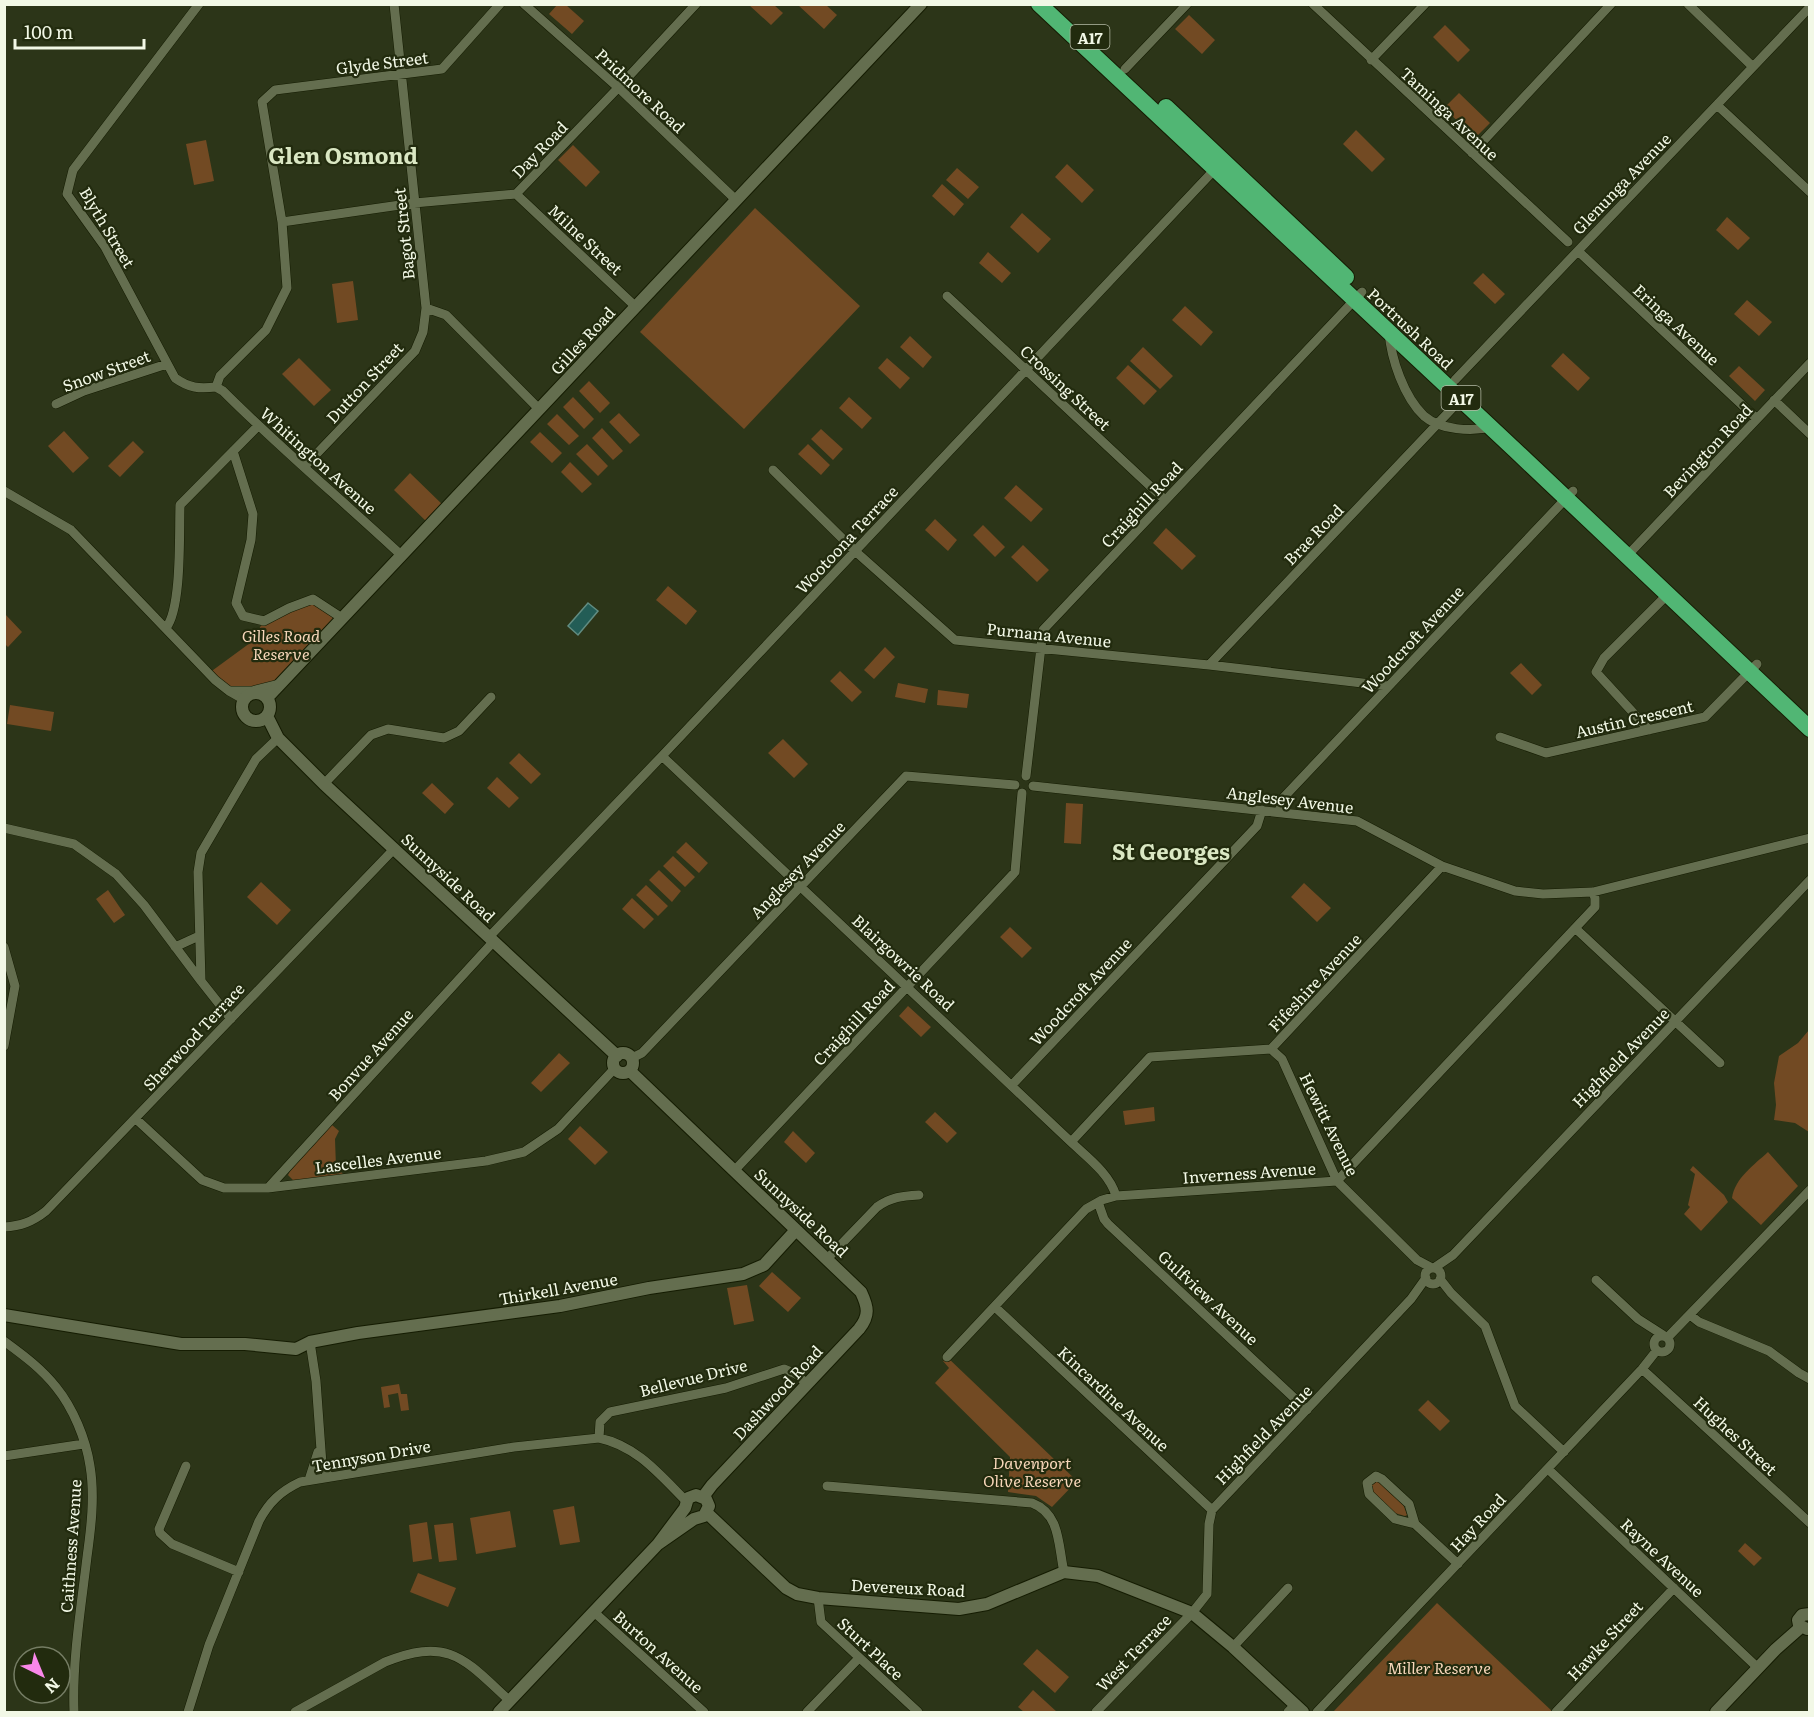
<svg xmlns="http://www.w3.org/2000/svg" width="1814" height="1717" font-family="Literata,serif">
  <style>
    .green { fill: #724a23 }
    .water { fill: #235d56; stroke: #618c81; stroke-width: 1.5 }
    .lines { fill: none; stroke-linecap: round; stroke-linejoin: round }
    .minor-casing { stroke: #151c02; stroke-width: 10 }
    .tertiary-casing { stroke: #151c02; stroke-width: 14 }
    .trunk-casing { stroke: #151c02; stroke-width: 18 }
    .minor { stroke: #646e4f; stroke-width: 9 }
    .tertiary { stroke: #646e4f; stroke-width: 12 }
    .trunk { stroke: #51b674; stroke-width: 16 }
    .labels { text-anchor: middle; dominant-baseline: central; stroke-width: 4.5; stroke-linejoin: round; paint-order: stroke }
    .shield { fill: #222b0e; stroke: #b4baa5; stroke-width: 1.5 }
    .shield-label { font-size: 15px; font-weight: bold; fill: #f2f8e6 }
    .street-label { font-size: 16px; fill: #f2f8e6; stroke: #222b0e }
    .park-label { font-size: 16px; font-style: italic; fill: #f8d7ba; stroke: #222b0e }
    .district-label { font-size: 22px; font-weight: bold; fill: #dae7c3; stroke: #222b0e }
  </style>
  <rect width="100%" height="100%" fill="#2c3518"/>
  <path class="green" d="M557,5h9l18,16 -12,13 -23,-20z
    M749,5h25l9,8 -12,12z
    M798,5h28l11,10 -13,14z
    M1189,15l26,25 -13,14 -27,-25z
    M1445,25l25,25 -12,12 -25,-25z
    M1459,93l31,30 -15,15 -31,-30z
    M1356,130l29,29 -13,13 -29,-28z
    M206,140l8,41 -20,4 -8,-41z
    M573,145l27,27 -14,15 -28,-27z
    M1067,164l27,26 -12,13 -27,-26z
    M957,168l22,19 -11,12 -22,-19z
    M942,184l22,20 -10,12 -22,-20z
    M755,208l105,98 -116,123 -104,-97z
    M1022,213l29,26 -13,14 -28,-26z
    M1727,217l23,21 -12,12 -22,-20z
    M988,252l23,21 -9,10 -23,-20z
    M1483,273l22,21 -10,10 -22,-21z
    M353,281l5,39 -21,3 -5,-39z
    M1747,300l25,22 -13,14 -25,-22z
    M1185,306l28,26 -12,14 -29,-26z
    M910,336l22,21 -9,11 -23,-21z
    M1143,347l30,29 -13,13 -30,-28z
    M1563,353l27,25 -12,13 -27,-25z
    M299,358l32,32 -17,16 -32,-32z
    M887,358l23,20 -10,11 -22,-21z
    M1128,365l29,26 -13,14 -28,-27z
    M1739,366l26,24 -10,11 -26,-25z
    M589,381l21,22 -10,10 -21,-22z
    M573,397l21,22 -10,10 -21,-22z
    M849,397l23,21 -10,11 -23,-21z
    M619,413l21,22 -10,9 -21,-22z
    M557,414l22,22 -10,9 -22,-21z
    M602,428l21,23 -10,9 -21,-22z
    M821,429l22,20 -10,11 -22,-21z
    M64,431l25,27 -16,15 -25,-27z
    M540,432l22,21 -10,10 -22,-21z
    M133,441l11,11 -24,25 -12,-11z
    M587,444l21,22 -10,10 -22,-22z
    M808,444l22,21 -9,10 -23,-21z
    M570,462l22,22 -10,9 -21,-21z
    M410,473l36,35 -16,17 -36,-35z
    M1016,485l27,24 -12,13 -27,-24z
    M935,519l22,21 -9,11 -23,-21z
    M983,525l22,22 -10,10 -22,-22z
    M1166,528l30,28 -14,14 -29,-27z
    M1023,545l26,25 -12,12 -26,-25z
    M668,586l29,25 -11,14 -30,-25z
    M313,599l29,19 -75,80 -9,-5 -10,3 -3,4 -36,-27 41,-30 14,-22z
    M5,614l17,18 -14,15 -3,-3z
    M885,647l10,10 -21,22 -10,-9z
    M1521,663l21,22 -10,10 -22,-22z
    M840,671l22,21 -10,10 -22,-21z
    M898,683l30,6 -3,14 -30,-6z
    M938,690l31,4 -2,14 -30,-3z
    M10,705l44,7 -3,19 -44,-7z
    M783,739l25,25 -14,14 -26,-25z
    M519,753l22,21 -10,10 -22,-21z
    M497,777l22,21 -10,10 -22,-20z
    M432,783l22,21 -9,10 -23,-21z
    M1066,803l17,1 -2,40 -17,-1z
    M686,842l22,21 -9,10 -23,-21z
    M673,856l22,21 -10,10 -22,-21z
    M659,870l22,21 -9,11 -23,-22z
    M261,882l30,28 -14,15 -30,-28z
    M1304,883l27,25 -14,14 -26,-25z
    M646,885l22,21 -10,10 -22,-21z
    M108,890l17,25 -11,8 -18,-24z
    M632,898l22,21 -10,10 -22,-20z
    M1010,927l22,21 -10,10 -22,-21z
    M908,1006l23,21 -10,10 -22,-21z
    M1809,1030v102l-14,-9 -21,-3 2,-15 -2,-22 5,-27 19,-13z
    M559,1053l11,10 -29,29 -10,-9z
    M1154,1107l1,14 -30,4 -2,-14z
    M935,1112l22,21 -10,10 -22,-21z
    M332,1125l7,6 -4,8 1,28 8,8 -50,6 -6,-6 2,-4z
    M580,1126l28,26 -13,13 -27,-26z
    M793,1131l22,22 -9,10 -22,-21z
    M1768,1152l30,34 -37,39 -29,-27c3,-20 22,-33 36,-46z
    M1693,1166l31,29 4,7 -27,29 -17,-17 6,-7 -2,-2 7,-31 -5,-4z
    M772,1272l29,26 -13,14 -29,-26z
    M747,1285l7,36 -20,4 -7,-37z
    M947,1357l130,124 -25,26 -16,-11 -28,-4 2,-35 -75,-74 14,-15 -6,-7z
    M399,1384l2,10h6l2,16 -8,1 -3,-18 -10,2 2,12 -6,1 -3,-21z
    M1428,1400l22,21 -10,10 -22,-21z
    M1378,1481l25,23 4,11 -2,1 -10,-3 -23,-22v-7z
    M574,1506l6,36 -20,3 -7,-35z
    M510,1511l6,36 -40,7 -6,-36z
    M427,1522l5,37 -19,3 -4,-37z
    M453,1523l4,37 -18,2 -5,-37z
    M1745,1543l17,15 -8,8 -16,-15z
    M418,1573l38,15 -8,19 -38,-15z
    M1437,1603l116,109h-220z
    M1037,1649l32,28 -14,16 -32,-29z
    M1033,1690l24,22h-33l-6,-5z"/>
  <path class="water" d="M588,603l10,8 -20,24 -10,-9z"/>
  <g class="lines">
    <defs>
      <path id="minor" d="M199,4l-126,166 -6,24 38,53 70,131c14,10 24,11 41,9
        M394,4l32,304 20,7 93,94
        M524,4l98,87 114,109
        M1313,4l255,238
        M1688,4l64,62
        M1371,60l54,-56
        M1125,69l62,-65
        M1717,105l93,87
        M1472,153l139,-149
        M516,194l120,113
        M282,222l132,-19 102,-9 102,-106 78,-84
        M1578,251l179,168
        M947,296l218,204
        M1389,332c2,27 15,65 35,84 16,14 48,16 67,11
        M1455,380l355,-373
        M216,387l4,-11 46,-46 21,-42 -5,-66 -20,-120 13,-12 167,-21 58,-65
        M216,387l7,4c57,57 119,109 178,164
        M1774,400l36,34
        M56,404l28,-13 83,-27
        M233,451l20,63 -2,26 -15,63 7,13 21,5 25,-13 24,-9 29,19
        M305,466l110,-115 8,-19 3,-24
        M773,470l82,81 100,89 254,25 179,21
        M4,491l67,39 144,150 14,11 16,9
        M1626,557l184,-194
        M166,628c16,-20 13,-95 14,-123l78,-79
        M1209,665l252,-266
        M231,691h21l27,-7
        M1649,730l-53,-58 8,-14 64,-64
        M1500,737l46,16 159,-36 52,-53
        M662,756l409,386c16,15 39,32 45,54
        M1026,776l17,-146 319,-338
        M324,784l47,-49 17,-6 56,9 15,-7 32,-34
        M1033,786l324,35 85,45 73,25 28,3 50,-2 217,-54
        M1279,812l5,-15 289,-306
        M4,828l70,16 42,30 28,31 57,76
        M1575,928l145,135
        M489,937l173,-181 555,-589
        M4,947l11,39 -11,60
        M175,947l24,-11
        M231,1019l-30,-38 -3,-109 3,-19 55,-94 22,-21
        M1271,1049l11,10 55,122 80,79 15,8
        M632,1058l10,-5 264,-277 109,9
        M1012,1085l245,-259 5,-16
        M136,1119l66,61 22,8h44l218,-27 38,-9 34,-23 57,-61
        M1071,1142l79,-85 121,-8 171,-183
        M734,1171l281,-299 7,-79
        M268,1188l226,-247
        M1098,1202l6,17 4,5 199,186
        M4,1227c17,-1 28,-5 42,-16l348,-362
        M827,1259l50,-52c14,-10 25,-11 42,-12
        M1434,1268l19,-13 357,-375
        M1425 1276a8 8 0 1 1 16 0a8 8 0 1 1-16 0Z
        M1440,1279l11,14 34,33 30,80 49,46
        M1596,1280l42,39 25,16
        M995,1307l217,203
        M1690,1315l9,7 70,29 30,22 11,6
        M1654 1344a8 8 0 1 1 16 0a8 8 0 1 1-16 0Z
        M1668,1337l142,-147
        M4,1341c19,14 37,27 52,46 17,21 30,52 34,79 5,30 1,62 -3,91 -6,51 -15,104 -13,155
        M310,1342l6,39 6,83 7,13
        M947,1357l139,-148 16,-9 14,-4 221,-15 258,-274v-9l-2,-6
        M1642,1369l168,154
        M599,1438l1,-16 10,-10 116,-24 58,-19 12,5 11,10
        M4,1456l80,-12
        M186,1466l-27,63 1,4 12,11 67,28
        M1548,1469l210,199
        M309,1480l9,-28
        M827,1486l205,17c29,11 26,43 32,69
        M1415,1524l-6,-20 -27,-25 -6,-3 -9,7 2,11 26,25 20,5 43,40
        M818,1598l3,24 97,90
        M594,1612l110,100
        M1233,1647l55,-59
        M188,1712l21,-67 50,-124c10,-19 22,-30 41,-39l214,-35 85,-9c38,8 61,37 87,63
        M295,1712l90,-50c65,-26 80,-2 125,39
        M807,1712l52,-54
        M1096,1712l96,-99 15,-19 2,-70 3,-14 199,-211 15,-21
        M1288,1712l7,-7
        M1317,1712l325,-343 15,-19
        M1556,1712l118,-124"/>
      <path id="tertiary" d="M242 707a14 14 0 1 1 28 0a14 14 0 1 1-28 0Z
        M267,698l654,-694
        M267,716l11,22 46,46 293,272
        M613 1063a10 10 0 1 1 20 0a10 10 0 1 1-20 0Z
        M630,1071l231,221c7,15 9,23 -2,37l-147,156 -9,12
        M4,1315l177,29h64l51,5 14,-7 48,-9 202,-27 89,-18 94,-14 21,-9 32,-35
        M707,1513l79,75 11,6 21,4 141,11 28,-5 77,-32 34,4 94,37 41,34 70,65
        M1807,1629l-8,-4 -1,-5 4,-5 8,-1
        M499,1712l159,-168 27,-36 3,-10 8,-3 10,4 3,7 -5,10 -10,3 -36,25
        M1716,1712l60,-63 25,-22"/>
      <path id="trunk" d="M1039,4l476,446 295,279
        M1166,107l180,170"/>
    </defs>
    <use href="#minor" class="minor-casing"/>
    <use href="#tertiary" class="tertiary-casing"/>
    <use href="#trunk" class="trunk-casing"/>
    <use href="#minor" class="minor"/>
    <use href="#tertiary" class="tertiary"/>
    <use href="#trunk" class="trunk"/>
  </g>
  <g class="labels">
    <g class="shield">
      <rect x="1070.5" y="25" width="39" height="24" rx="4.5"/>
      <rect x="1441.5" y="386" width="39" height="24" rx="4.5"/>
    </g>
    <g class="shield-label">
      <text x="1090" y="37">A17</text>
      <text x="1461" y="398">A17</text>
    </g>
    <g class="street-label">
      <text transform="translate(382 62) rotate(-7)">Glyde Street</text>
      <text transform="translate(641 90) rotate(43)">Pridmore Road</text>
      <text transform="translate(1450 113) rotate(43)">Taminga Avenue</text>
      <text transform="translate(539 149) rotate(-46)">Day Road</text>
      <text transform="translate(1621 183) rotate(-46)">Glenunga Avenue</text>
      <text transform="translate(108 227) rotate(59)">Blyth Street</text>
      <text transform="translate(403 234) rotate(-96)">Bagot Street</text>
      <text transform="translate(586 239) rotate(43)">Milne Street</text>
      <text transform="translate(1677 324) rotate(43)">Eringa Avenue</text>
      <text transform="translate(1411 328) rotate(43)">Portrush Road</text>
      <text transform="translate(582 340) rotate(-47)">Gilles Road</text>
      <text transform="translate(106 370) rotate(-20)">Snow Street</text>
      <text transform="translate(364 382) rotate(-47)">Dutton Street</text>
      <text transform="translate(1066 387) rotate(43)">Crossing Street</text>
      <text transform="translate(1707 450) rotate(-47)">Bevington Road</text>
      <text transform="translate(319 460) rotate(42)">Whitington Avenue</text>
      <text transform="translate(1141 504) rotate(-47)">Craighill Road</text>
      <text transform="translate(1313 534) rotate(-46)">Brae Road</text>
      <text transform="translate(846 539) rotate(-47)">Wootoona Terrace</text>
      <text transform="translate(1049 634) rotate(6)">Purnana Avenue</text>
      <text transform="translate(1412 639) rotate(-47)">Woodcroft Avenue</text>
      <text transform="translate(1634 718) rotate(-13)">Austin Crescent</text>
      <text transform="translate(1290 799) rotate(7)">Anglesey Avenue</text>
      <text transform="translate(797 869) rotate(-46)">Anglesey Avenue</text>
      <text transform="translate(449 877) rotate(43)">Sunnyside Road</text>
      <text transform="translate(904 962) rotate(43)">Blairgowrie Road</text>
      <text transform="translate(1314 982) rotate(-47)">Fifeshire Avenue</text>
      <text transform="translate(1080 991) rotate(-47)">Woodcroft Avenue</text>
      <text transform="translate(853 1022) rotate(-47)">Craighill Road</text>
      <text transform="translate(193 1036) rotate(-47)">Sherwood Terrace</text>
      <text transform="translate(370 1054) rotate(-48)">Bonvue Avenue</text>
      <text transform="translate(1620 1057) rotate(-46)">Highfield Avenue</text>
      <text transform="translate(1330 1124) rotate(64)">Hewitt Avenue</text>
      <text transform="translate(378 1159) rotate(-7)">Lascelles Avenue</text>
      <text transform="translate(1249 1172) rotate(-4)">Inverness Avenue</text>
      <text transform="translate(802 1212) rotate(43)">Sunnyside Road</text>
      <text transform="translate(558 1288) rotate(-10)">Thirkell Avenue</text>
      <text transform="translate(1209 1297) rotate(43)">Gulfview Avenue</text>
      <text transform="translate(693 1377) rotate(-14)">Bellevue Drive</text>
      <text transform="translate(777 1392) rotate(-47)">Dashwood Road</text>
      <text transform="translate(1114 1398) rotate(43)">Kincardine Avenue</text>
      <text transform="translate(1263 1434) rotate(-46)">Highfield Avenue</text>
      <text transform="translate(1736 1435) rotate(43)">Hughes Street</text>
      <text transform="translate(371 1455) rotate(-10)">Tennyson Drive</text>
      <text transform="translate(1477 1522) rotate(-47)">Hay Road</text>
      <text transform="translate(70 1546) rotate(-86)">Caithness Avenue</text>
      <text transform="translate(1663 1557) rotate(43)">Rayne Avenue</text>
      <text transform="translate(908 1587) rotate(3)">Devereux Road</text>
      <text transform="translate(1604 1640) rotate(-47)">Hawke Street</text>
      <text transform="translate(871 1648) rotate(43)">Sturt Place</text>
      <text transform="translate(659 1651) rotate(42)">Burton Avenue</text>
      <text transform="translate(1133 1652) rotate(-46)">West Terrace</text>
    </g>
    <g class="park-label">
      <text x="281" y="635">Gilles Road<tspan x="281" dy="18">Reserve</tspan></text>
      <text x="1032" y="1462">Davenport<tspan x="1032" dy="18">Olive Reserve</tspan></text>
      <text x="1439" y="1667">Miller Reserve</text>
    </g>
    <g class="district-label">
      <text x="343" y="154">Glen Osmond</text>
      <text x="1171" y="850">St Georges</text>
    </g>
  </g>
  <rect width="1814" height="1717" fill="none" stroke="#f2f8e6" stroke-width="12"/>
  <g transform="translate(42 1675) rotate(137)"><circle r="28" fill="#222b0e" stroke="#757d64" stroke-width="1.5"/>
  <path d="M0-4.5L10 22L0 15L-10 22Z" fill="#f987e9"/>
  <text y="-9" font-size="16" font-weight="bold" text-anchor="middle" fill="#f2f8e6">N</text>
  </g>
  <path d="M15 39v9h129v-9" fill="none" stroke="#f2f8e6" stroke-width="3"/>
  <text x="24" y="39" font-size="18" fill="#f2f8e6" stroke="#222b0e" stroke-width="4.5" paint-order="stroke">100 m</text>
</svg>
